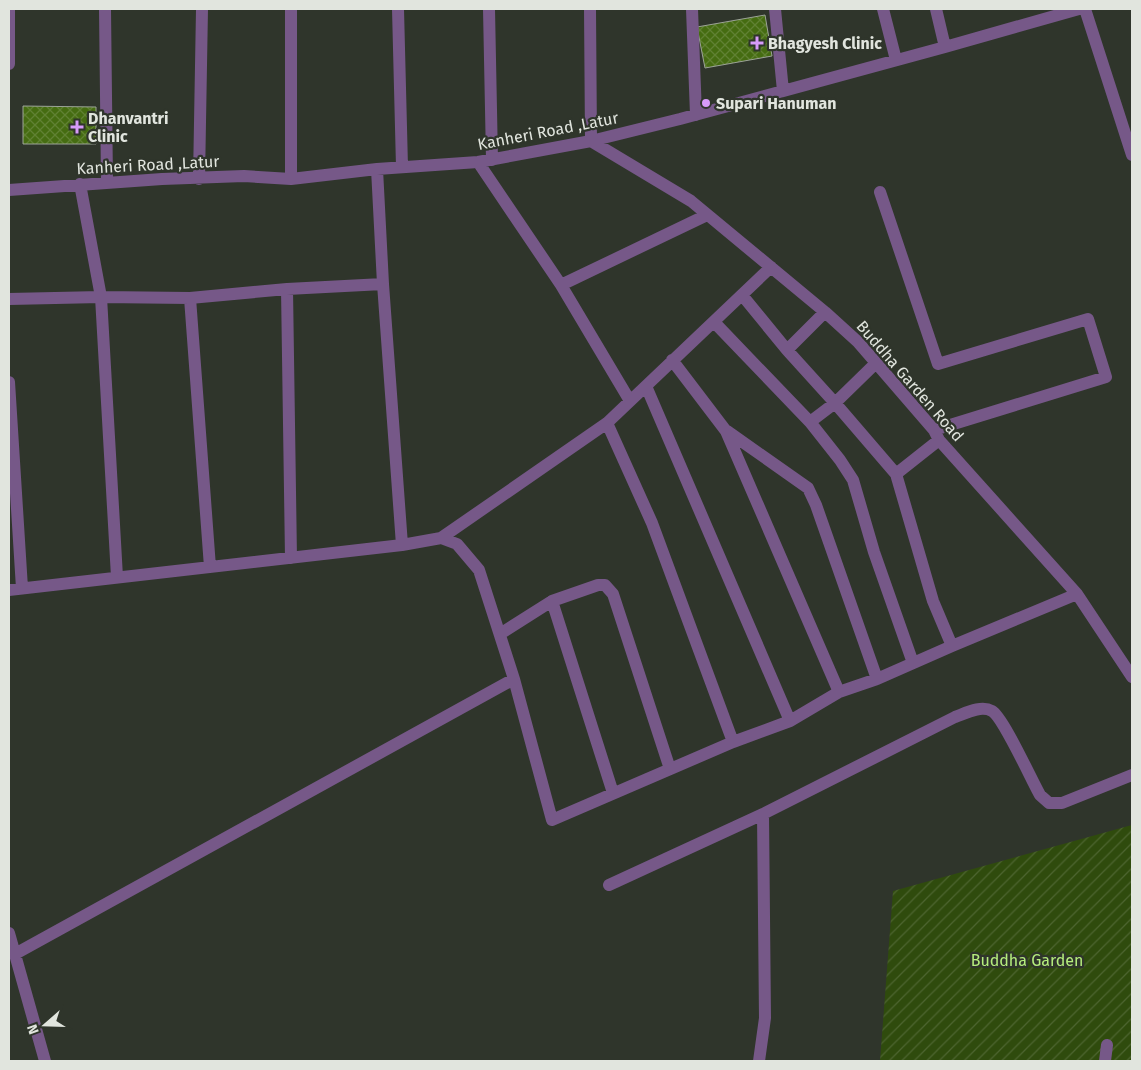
<svg xmlns="http://www.w3.org/2000/svg" width="1141" height="1070" font-family="'Fira Sans',sans-serif">
  <style>
    .garden { fill: url(#garden-furrows) }
    .building { fill: url(#building-cross-hatch); stroke: #9ca397 }
    .lines { fill: none; stroke-linecap: round; stroke-linejoin: round }
    .minor { stroke: #765888; stroke-width: 12 }
    .poi-dot { fill: #d79bf9; stroke: #2f352b; stroke-width: 2 }
    .labels { text-anchor: middle; dominant-baseline: central; stroke-width: 4.5; stroke-linejoin: round; paint-order: stroke }
    .poi-label { font-size: 16px; font-weight: bold; fill: #e1e5de; stroke: #2f352b; text-anchor: start }
    .street-label { font-size: 16px; fill: #e1e5de; stroke: #2f352b }
    .park-label { font-size: 16px; fill: #b5ed7d; stroke: #2f352b }
  </style>
  <defs>
    <pattern id="garden-furrows" width="10" height="10" patternUnits="userSpaceOnUse" patternTransform="scale(1.25)"><rect width="10" height="10" fill="#2f4b0d"/><path d="M-1 1l2-2M0 10L10 0M9 11l2-2" fill="none" stroke="#4d6530"/></pattern>
    <pattern id="building-cross-hatch" width="8" height="8" patternUnits="userSpaceOnUse" patternTransform="scale(1.25)"><rect width="8" height="8" fill="#456c11"/><path d="M0 0l8 8M0 8l8-8" fill="none" stroke="#608133"/></pattern>
  </defs>
  <rect width="100%" height="100%" fill="#2f352b"/>
  <path class="garden" d="M1132,825v236h-252l13,-170z"/>
  <path class="building" d="M765,15l7,41 -67,12 -8,-41z
    M23,106l73,1v37h-73z"/>
  <g class="lines">
    <path class="minor" d="M105,9l2,173
      M398,9l4,158
      M489,9l3,151
      M590,9l1,132 100,60 134,111 33,30 76,88 5,10 138,154 55,83
      M692,9l4,106
      M775,9l8,82
      M883,9l13,51
      M936,9l9,38
      M1085,9l47,146
      M9,64v-55
      M478,162l83,123 146,-70
      M377,169l6,115 19,261
      M199,179l3,-170
      M291,179v-170
      M80,184l21,113 16,280
      M9,190l153,-11 82,-3 47,3 86,-10 101,-7 113,-21 89,-22 265,-72 134,-38
      M880,192l58,172 150,-45 18,58 -172,53
      M561,285l69,116
      M287,289l4,269
      M742,295l45,55 48,53 61,71 37,127 19,45
      M190,298l20,269
      M9,299l92,-2 89,1 97,-9 96,-5
      M714,322l96,100 30,38 13,20 21,72 39,111
      M787,350l38,-38
      M672,360l54,71 113,261
      M9,382l13,206
      M646,386l144,335
      M810,422l25,-19 41,-40
      M607,423l45,100 81,219
      M727,431l81,57 8,17 61,174
      M896,474l43,-34
      M441,538l166,-115 164,-156
      M9,590l393,-45 39,-7 16,6 22,26 35,109
      M552,601l61,192
      M500,634l52,-33 46,-16h7l8,9 57,175
      M609,885l154,-71 192,-97c11,-4 26,-12 37,-6 11,6 40,70 48,84l9,8h13l70,-28
      M9,933l36,128
      M15,954l499,-275 38,141 181,-78 57,-21 49,-29 38,-13 75,-33 125,-52
      M759,1061l6,-43 -2,-204
      M1105,1061l2,-16"/>
  </g>
  <g class="poi-dot">
    <path d="M754.5 35.5h5v5h5v5h-5v5h-5v-5h-5v-5h5z"/>
    <circle cx="706" cy="103" r="5"/>
    <path d="M74.5 119.5h5v5h5v5h-5v5h-5v-5h-5v-5h5z"/>
  </g>
  <g class="labels">
    <g class="poi-label">
      <text x="768" y="43">Bhagyesh Clinic</text>
      <text x="716" y="103">Supari Hanuman</text>
      <text x="88" y="118">Dhanvantri<tspan x="88" dy="18">Clinic</tspan></text>
    </g>
    <g class="street-label">
      <text transform="translate(548 131) rotate(-11)">Kanheri Road ,Latur</text>
      <text transform="translate(148 165) rotate(-3)">Kanheri Road ,Latur</text>
      <text transform="translate(910 381) rotate(49)">Buddha Garden Road</text>
    </g>
    <g class="park-label">
      <text x="1027" y="960">Buddha Garden</text>
    </g>
  </g>
  <rect width="1141" height="1070" fill="none" stroke="#e1e5de" stroke-width="20"/>
  <g transform="translate(45 1025) rotate(250)" stroke="#2f352b" stroke-width="4" paint-order="stroke">
  <path d="M0-4L9 19L0 12L-9 19Z" fill="#e1e5de"/>
  <text y="-8" font-size="14" font-weight="bold" text-anchor="middle" fill="#e1e5de">N</text>
  </g>
</svg>
